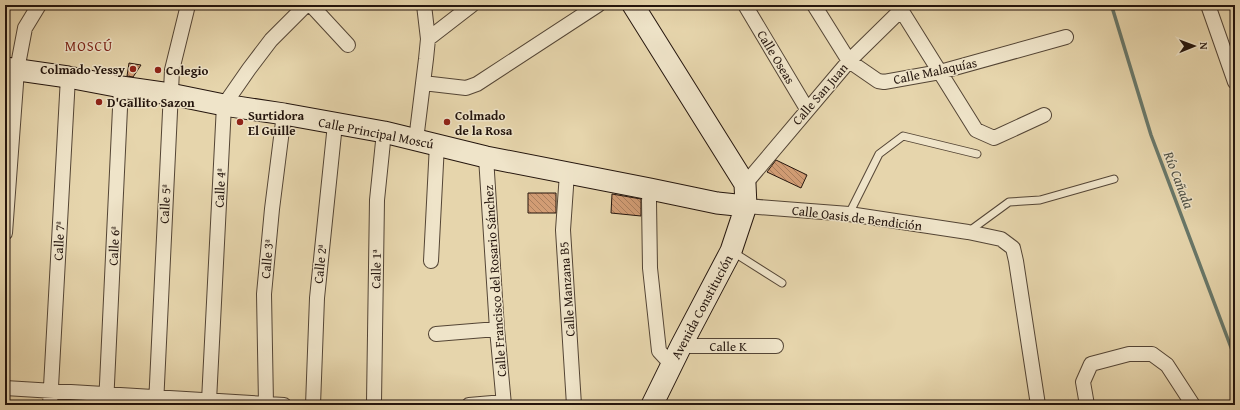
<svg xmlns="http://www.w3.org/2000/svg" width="1240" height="410" font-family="'Gentium Book Plus',serif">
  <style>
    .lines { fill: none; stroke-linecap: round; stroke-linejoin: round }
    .stream { stroke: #687769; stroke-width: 3.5 }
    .building { fill: url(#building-back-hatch); stroke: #24150d }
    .lane-casing { stroke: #544535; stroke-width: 9 }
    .street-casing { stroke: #544535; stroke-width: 16 }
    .secondary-casing { stroke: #24150d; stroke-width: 23 }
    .lane { stroke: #efe4c9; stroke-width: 7 }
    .street { stroke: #efe4c9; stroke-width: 14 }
    .secondary { stroke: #efe4c9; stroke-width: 21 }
    .poi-dot { fill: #8f2418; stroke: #efe4c9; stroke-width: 1.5 }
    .labels { text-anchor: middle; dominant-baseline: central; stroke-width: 3; stroke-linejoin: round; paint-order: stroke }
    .street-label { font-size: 13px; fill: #24150d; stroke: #efe4c9 }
    .poi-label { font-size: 13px; font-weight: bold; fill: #24150d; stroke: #efe4c9; text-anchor: start }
    .neighbourhood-label { font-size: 14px; letter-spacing: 1px; fill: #7a1f14; stroke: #efe4c9 }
    .water-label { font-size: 14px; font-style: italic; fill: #4c4e43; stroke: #efe4c9 }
  </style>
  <defs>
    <pattern id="building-back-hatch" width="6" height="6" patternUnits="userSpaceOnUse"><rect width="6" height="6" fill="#d29d75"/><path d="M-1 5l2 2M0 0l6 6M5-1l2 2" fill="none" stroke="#aa7f5e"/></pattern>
  </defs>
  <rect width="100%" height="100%" fill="#e6d5ac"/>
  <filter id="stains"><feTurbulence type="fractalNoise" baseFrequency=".005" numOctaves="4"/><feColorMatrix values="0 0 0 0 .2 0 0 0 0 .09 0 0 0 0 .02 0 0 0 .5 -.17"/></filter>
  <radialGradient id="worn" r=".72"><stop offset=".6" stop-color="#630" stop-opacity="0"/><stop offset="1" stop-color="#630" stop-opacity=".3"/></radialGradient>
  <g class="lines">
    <path class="stream" d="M1114,5l-2,2 39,128 84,223"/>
  </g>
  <path class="building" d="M129,63l12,2 -8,12 -6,-1z
    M776,160l31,15 -6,13 -34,-16z
    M528,193h28v20h-28z
    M612,194l29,5v17l-30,-3z"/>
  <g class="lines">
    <defs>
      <path id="lane" d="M849,214l30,-60 24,-18 74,18
        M968,232l41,-30 31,-2 74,-21
        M733,252l49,31"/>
      <path id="street" d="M311,5l37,40
        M745,5l62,104
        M814,5l35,56 29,20 6,1 56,-10 126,-35
        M898,5l78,125 18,8 50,-23
        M1208,5l27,77
        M428,39l44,-34
        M423,83l43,5 11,-4 121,-79
        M416,140l10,-81 2,-20 -4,-34
        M486,157l11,172 7,76
        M567,173l-4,57 11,175
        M745,184l104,-123 52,-51
        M650,189l-1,12 1,67 9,83 12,13
        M746,206l103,8 119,18 33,7 12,9 3,13 22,144
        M5,233l12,-163 8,-42 14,-23
        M431,261l6,-117
        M436,334l61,-5
        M681,346h95
        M5,388l279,17
        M209,401l15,-296 25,-36 22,-29 35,-35
        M266,404l-2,-110 8,-85 12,-95
        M50,405l18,-328
        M106,405l15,-318
        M156,405l16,-335 16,-65
        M313,405l4,-107 18,-174
        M373,405l1,-3 3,-202 7,-68
        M469,405l35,-3
        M1087,405l-4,-23 8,-18 38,-10h23l15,11 26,40"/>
      <path id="secondary" d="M633,5l112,179 1,22 -15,45 -50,95 -29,59
        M5,68l63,9 53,10 49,7 54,11 60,9 100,18 102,25 164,32 67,14 29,3"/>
    </defs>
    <use href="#lane" class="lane-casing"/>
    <use href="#street" class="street-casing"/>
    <use href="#secondary" class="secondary-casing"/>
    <use href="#lane" class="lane"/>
    <use href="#street" class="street"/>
    <use href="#secondary" class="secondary"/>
  </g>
  <g class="poi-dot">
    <circle cx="133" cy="69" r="4"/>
    <circle cx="158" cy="70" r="4"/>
    <circle cx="99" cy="102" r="4"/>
    <circle cx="240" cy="122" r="4"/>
    <circle cx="447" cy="122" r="4"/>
  </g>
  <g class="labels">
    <g class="street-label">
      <text transform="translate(776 57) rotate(59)">Calle Oseas</text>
      <text transform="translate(935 71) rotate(-12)">Calle Malaquías</text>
      <text transform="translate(820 94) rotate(-49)">Calle San Juan</text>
      <text transform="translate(376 133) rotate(11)">Calle Principal Moscú</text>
      <text transform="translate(220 188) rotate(-87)">Calle 4ª</text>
      <text transform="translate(165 204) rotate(-87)">Calle 5ª</text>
      <text transform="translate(857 218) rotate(7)">Calle Oasis de Bendición</text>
      <text transform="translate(59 241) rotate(-87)">Calle 7ª</text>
      <text transform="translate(114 246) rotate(-87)">Calle 6ª</text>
      <text transform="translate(267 259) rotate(-85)">Calle 3ª</text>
      <text transform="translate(320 264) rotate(-84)">Calle 2ª</text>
      <text transform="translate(376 269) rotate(-89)">Calle 1ª</text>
      <text transform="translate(495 281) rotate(-94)">Calle Francisco del Rosario Sánchez</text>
      <text transform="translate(567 289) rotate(-94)">Calle Manzana B5</text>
      <text transform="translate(702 307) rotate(-62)">Avenida Constitución</text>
      <text x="728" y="346">Calle K</text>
    </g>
    <g class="poi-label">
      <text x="125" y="69" text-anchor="end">Colmado Yessy</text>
      <text x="166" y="70">Colegio</text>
      <text x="107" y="102">D'Gallito Sazon</text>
      <text x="248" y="115">Surtidora<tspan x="248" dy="15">El Guille</tspan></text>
      <text x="455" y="115">Colmado<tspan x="455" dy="15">de la Rosa</tspan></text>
    </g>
    <g class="neighbourhood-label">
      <text x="89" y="46">MOSCÚ</text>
    </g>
    <g class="water-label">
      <text transform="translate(1179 180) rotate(69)">Río Cañada</text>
    </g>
  </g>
  <rect width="1240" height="410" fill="none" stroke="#e6d5ac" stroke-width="20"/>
  <rect x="6" y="6" width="1228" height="398" fill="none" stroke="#24150d" stroke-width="2"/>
  <rect x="10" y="10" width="1220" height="390" fill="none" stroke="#24150d"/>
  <g transform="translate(1194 46) rotate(89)" stroke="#efe4c9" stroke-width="3" paint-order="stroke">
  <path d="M0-3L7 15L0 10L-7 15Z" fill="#24150d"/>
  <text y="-6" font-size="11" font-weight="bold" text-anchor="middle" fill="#24150d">N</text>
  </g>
  <rect width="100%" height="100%" filter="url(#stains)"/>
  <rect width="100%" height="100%" fill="url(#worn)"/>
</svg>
